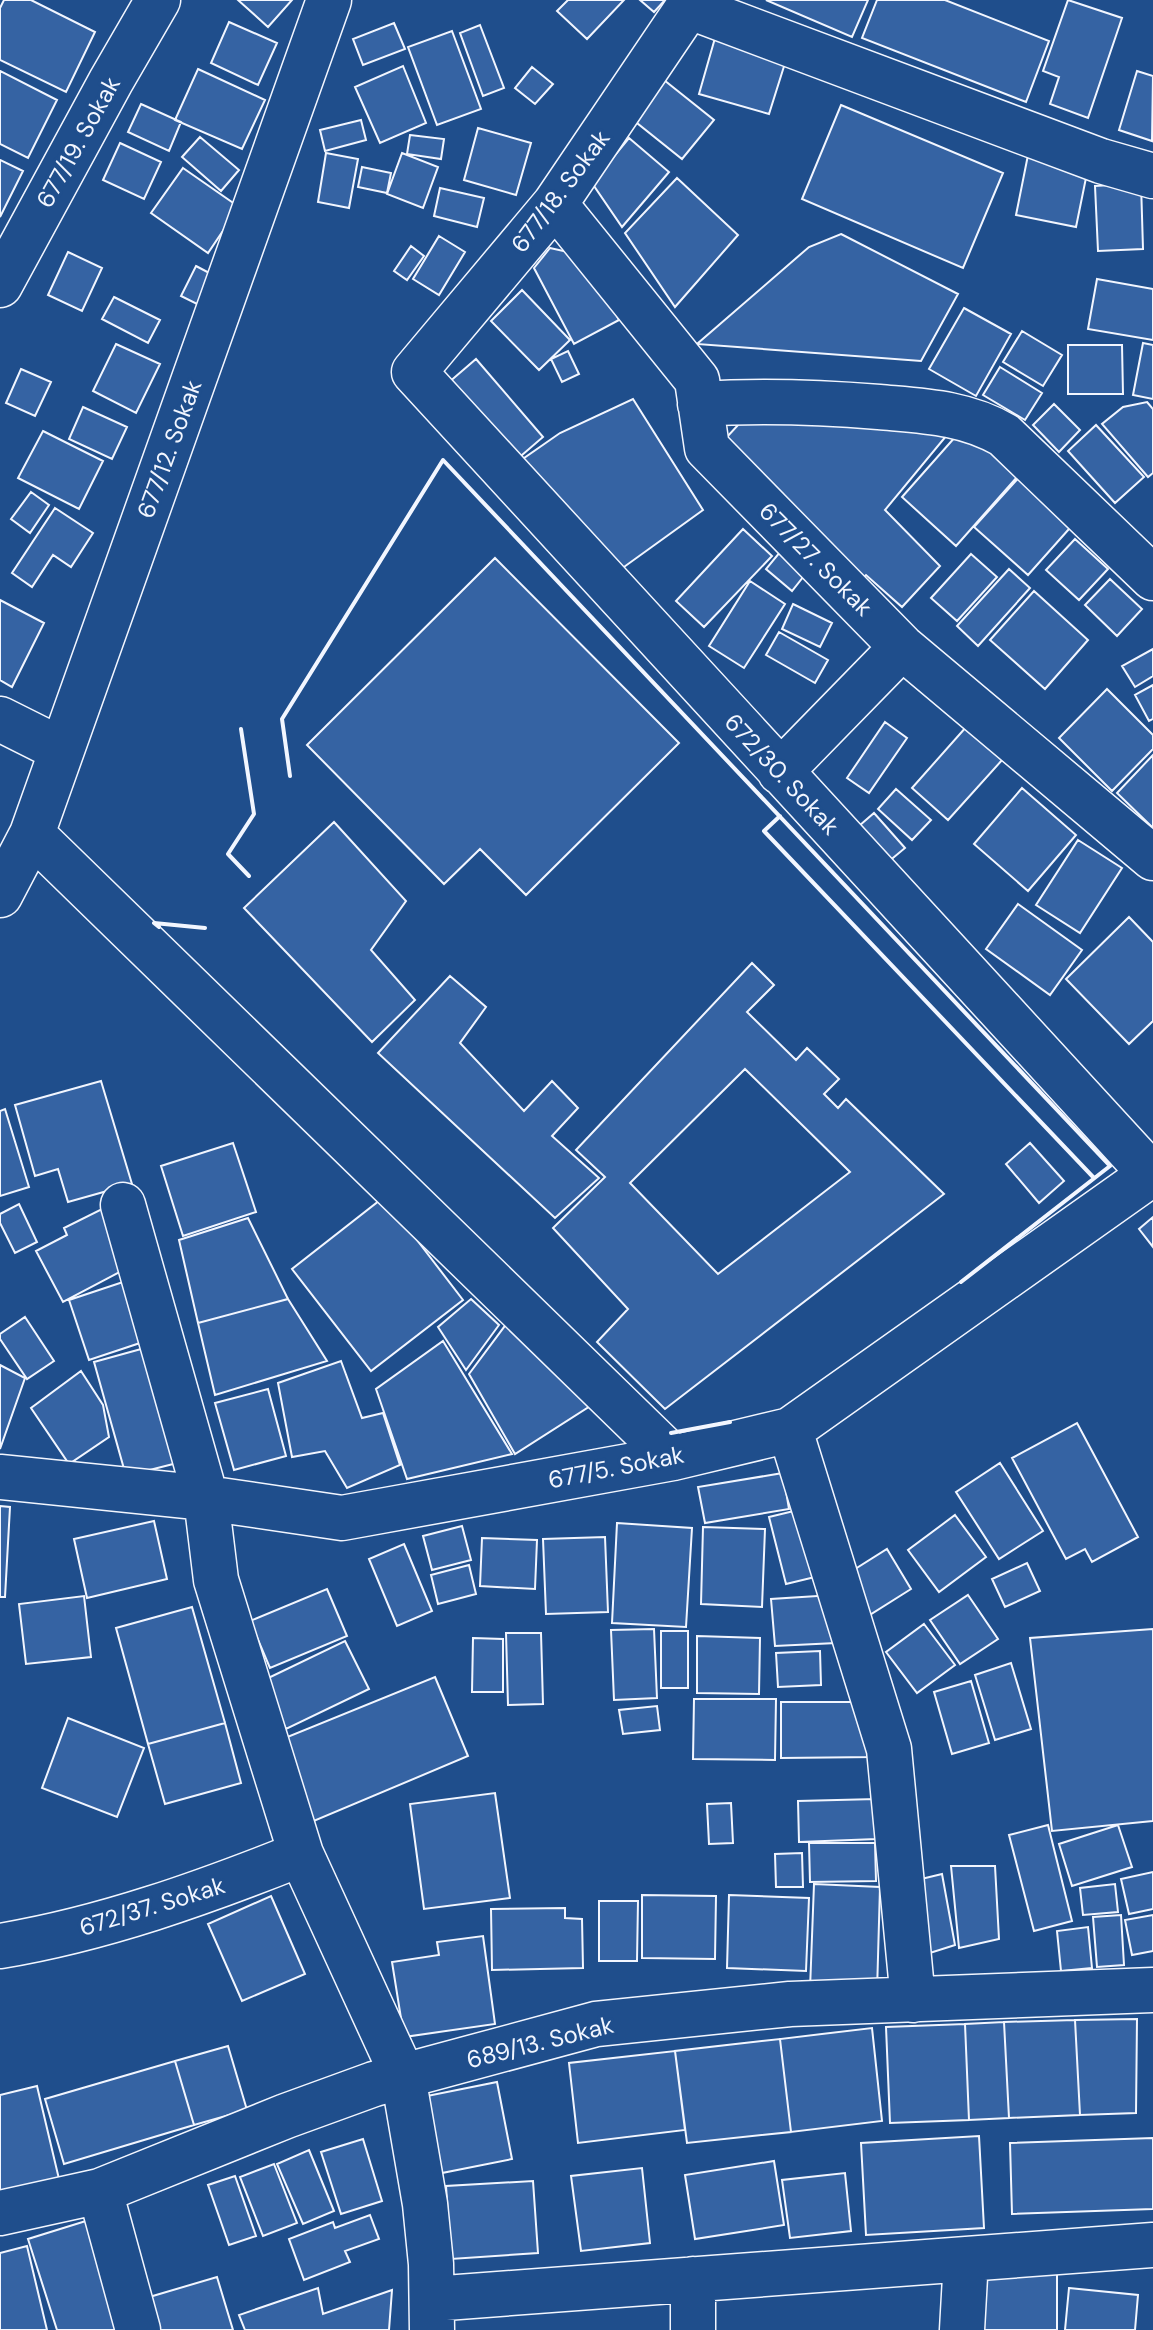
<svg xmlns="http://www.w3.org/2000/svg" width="1153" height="2330" font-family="'DM Sans',sans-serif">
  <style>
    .building { fill: #3563a3; stroke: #f2f6ff; stroke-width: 2; fill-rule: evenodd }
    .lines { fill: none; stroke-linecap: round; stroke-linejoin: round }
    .minor-casing { stroke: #f2f6ff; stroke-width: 47 }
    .minor { stroke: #1f4e8c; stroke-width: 44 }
    .wall { stroke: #f2f6ff; stroke-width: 4 }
    .labels { text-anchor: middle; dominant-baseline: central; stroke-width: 6; stroke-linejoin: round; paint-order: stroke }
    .street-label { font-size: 24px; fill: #f2f6ff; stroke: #1f4e8c }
  </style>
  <rect width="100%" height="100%" fill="#1f4e8c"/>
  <path class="building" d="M4,0h27l64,32 -29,60 -66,-32v-52z
    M238,0h54l-24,27z
    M568,0h56l-37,39 -30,-28z
    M640,0h25l-11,12z
    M766,0h102l-16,37z
    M877,0h68l104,41 -23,61 -164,-64z
    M1068,0l54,18 -34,100 -38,-14 9,-27 -16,-6z
    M229,22l48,21 -19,42 -47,-22z
    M394,23l11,26 -42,16 -10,-26z
    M480,25l24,63 -21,8 -23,-63z
    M452,31l29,78 -44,16 -29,-78z
    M715,38l71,22 -17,54 -70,-20z
    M403,66l23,57 -46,20 -25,-56z
    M532,67l21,17 -18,20 -20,-16z
    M198,69l67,31 -23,49 -67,-29z
    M0,71l57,29 -29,58 -28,-14z
    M1137,71l16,5 -1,65 -33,-11z
    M664,80l50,40 -32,39 -50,-40z
    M141,104l40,18 -12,29 -41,-19z
    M841,105l162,68 -40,95 -161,-69z
    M361,120l5,20 -41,11 -5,-21z
    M478,128l53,15 -15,52 -52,-15z
    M410,135l34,4 -3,20 -34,-5z
    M200,137l39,33 -18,21 -39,-34z
    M629,138l40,34 -47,55 -30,-44z
    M120,143l41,19 -17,37 -41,-19z
    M326,153l32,6 -9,49 -31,-6z
    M402,153l36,14 -15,41 -36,-14z
    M1028,155l60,13 -12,59 -60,-12z
    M0,160l23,11 -23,46z
    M362,167l29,6 -4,20 -29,-6z
    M183,168l56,39 -31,46 -57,-40z
    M677,178l61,57 -63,72 -50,-74z
    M1141,183l2,66 -45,2 -3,-65z
    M440,188l44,10 -7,29 -43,-11z
    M841,234l117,60 -37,67 -224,-17 112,-97z
    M439,236l26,16 -26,43 -26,-16z
    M411,246l13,10 -17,24 -13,-9z
    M550,248l36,8 33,64 -45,24 -40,-76z
    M68,252l34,16 -20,43 -34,-16z
    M196,266l19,10 -14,30 -20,-10z
    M1097,279l56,10v51l-65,-11z
    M522,290l48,50 -31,30 -48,-49z
    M114,297l46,23 -12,23 -46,-24z
    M964,308l47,26 -35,62 -47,-27z
    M1022,331l40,24 -19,31 -40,-24z
    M1143,343l10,2v54l-20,-4z
    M116,344l44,20 -24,49 -43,-22z
    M1068,345h54l1,49h-55z
    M568,351l11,23 -17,8 -11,-23z
    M476,359l67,78 -28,24 -67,-78z
    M1000,367l42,26 -17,27 -42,-25z
    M21,369l30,13 -16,34 -29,-13z
    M633,399l70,111 -86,62 -100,-109 43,-30z
    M1147,402l6,7v64l-5,4 -46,-53 21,-17z
    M1054,404l26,26 -21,22 -26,-27z
    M83,407l44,20 -15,32 -43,-20z
    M751,411l196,24 -62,75 55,56 -38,41 -36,-32 -8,8 -145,-131z
    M1096,425l48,52 -29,26 -47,-52z
    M964,427l54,49 -62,70 -54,-49z
    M43,431l60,30 -24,48 -61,-31z
    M1024,472l53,48 -49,55 -54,-48z
    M31,492l18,13 -19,28 -19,-14z
    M55,508l38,25 -22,34 -18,-12 -21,32 -20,-14z
    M743,529l29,27 -68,71 -28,-26z
    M1075,539l33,30 -29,31 -33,-30z
    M785,546l26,21 -19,24 -26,-22z
    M971,554l26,23 -40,44 -26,-23z
    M495,558l184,185 -153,152 -46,-46 -36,35 -137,-139z
    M1009,569l21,19 -52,58 -21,-20z
    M1110,579l32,30 -25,27 -32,-31z
    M750,581l35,23 -41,64 -35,-22z
    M1034,591l54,49 -43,49 -55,-49z
    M0,600l44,23 -32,64 -12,-7z
    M793,604l39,19 -12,24 -38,-18z
    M779,632l49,28 -13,23 -49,-28z
    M1153,649v27l-18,11 -13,-21z
    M1153,685v34l-4,2 -14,-26z
    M1107,689l46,46v14l-41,42 -53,-53z
    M885,722l22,16 -38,55 -22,-15z
    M967,726l36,33 -55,61 -36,-32z
    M1153,755v73l-36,-35z
    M1022,788l54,47 -48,56 -54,-47z
    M896,789l35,31 -19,20 -34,-31z
    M874,813l31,35 -23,19 -30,-35z
    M334,822l72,79 -35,49 44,50 -43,42 -128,-134z
    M1078,840l44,28 -42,65 -44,-28z
    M1018,904l64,46 -32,45 -64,-46z
    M1129,917l24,25v79l-24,23 -63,-65z
    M752,963l22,22 -27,27 49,48 11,-12 32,31 -15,15 14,14 8,-9 98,95 -279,215 -68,-67 31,-33 -75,-81 52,-51 -29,-27zM745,1069l105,103 -132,102 -88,-91z
    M450,976l36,31 -26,36 64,68 28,-30 26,27 -26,28 47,42 -44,40 -177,-165z
    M101,1081l31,103 -64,18 -10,-33 -23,7 -20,-71z
    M5,1109l24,78 -29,9v-85z
    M233,1143l23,69 -73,24 -22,-70z
    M1030,1143l34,38 -25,22 -33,-39z
    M384,1197l79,103 -92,71 -79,-102z
    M19,1204l18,38 -22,11 -15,-30v-9z
    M102,1209l29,57 -68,36 -27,-51 31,-16 -3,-7z
    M1153,1217v30l-14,-18z
    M248,1218l40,81 -90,24 -19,-83z
    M132,1279l20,60 -63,21 -20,-60z
    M288,1299l39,62 -112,34 -17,-72z
    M471,1299l28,26 -33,45 -28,-43z
    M516,1311l82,90 -83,53 -46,-80z
    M25,1317l29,44 -27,18 -27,-40v-5z
    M443,1341l69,113 -105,25 -31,-90z
    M152,1346l33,115 -59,15 -32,-114z
    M341,1361l21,57 21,-5 17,52 -53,23 -22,-37 -33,6 -14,-74z
    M0,1365l25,13 -25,71z
    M81,1371l22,34 6,32 -40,27 -38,-56z
    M268,1389l18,67 -52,14 -19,-67z
    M1077,1423l61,114 -46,25 -7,-13 -19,10 -54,-101z
    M1000,1463l43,68 -44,28 -43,-67z
    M783,1473l6,36 -84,14 -7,-36z
    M0,1506l10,1 -5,90h-5z
    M798,1510l17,67 -29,7 -17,-67z
    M955,1515l31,42 -47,35 -31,-42z
    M154,1521l13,58 -80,19 -13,-59z
    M617,1523l75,5 -6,99 -74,-4z
    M462,1526l9,34 -39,10 -9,-34z
    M703,1527l62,2 -3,78 -61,-3z
    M605,1537l3,75 -62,2 -3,-75z
    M482,1538l55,2 -2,49 -55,-3z
    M404,1544l28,67 -35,15 -28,-67z
    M887,1549l24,40 -43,27 -24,-40z
    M1027,1563l13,28 -35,16 -13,-28z
    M469,1565l7,29 -38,10 -7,-29z
    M327,1589l20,47 -77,32 -20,-47z
    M833,1595l3,48 -61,3 -4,-47z
    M968,1595l30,44 -38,25 -30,-44z
    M84,1596l7,61 -65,7 -7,-60z
    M192,1607l33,116 -77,21 -32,-116z
    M924,1624l31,41 -38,28 -31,-41z
    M654,1629l3,69 -43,2 -3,-70z
    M1153,1629v192l-101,10 -22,-193z
    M661,1631h27v57h-27z
    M506,1633h35l2,71 -35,1z
    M697,1636l63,2 -1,56 -62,-1z
    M473,1638l30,1v53h-31z
    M345,1641l24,48 -83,40 -24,-48z
    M820,1651l1,34 -43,2 -2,-34z
    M1011,1663l20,66 -36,11 -20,-65z
    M435,1677l33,79 -159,67 -34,-81z
    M971,1681l18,62 -37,11 -18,-62z
    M694,1699h82l-1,61 -82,-1z
    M781,1702h83l10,55 -93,1z
    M657,1706l3,24 -37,4 -4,-24z
    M68,1718l76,30 -27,69 -75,-29z
    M225,1723l16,60 -76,21 -17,-60z
    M495,1793l15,105 -86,11 -14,-105z
    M876,1799l1,40 -78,3 -1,-41z
    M731,1803l2,40 -24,1 -2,-40z
    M1048,1825l24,96 -38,10 -25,-96z
    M1118,1825l14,42 -60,19 -13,-42z
    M809,1843h66l1,38 -66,1z
    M802,1853l1,34h-27l-1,-33z
    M951,1866h44l4,73 -40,9z
    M1153,1872v37l-24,5 -8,-35z
    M942,1874l13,71 -25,8 -13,-73z
    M814,1884l66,3 -3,105 -67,-3z
    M1115,1884l3,28 -35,3 -3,-27z
    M642,1895l74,1 -1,63 -73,-1z
    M729,1895l80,3 -3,73 -79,-3z
    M271,1896l34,78 -63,27 -34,-77z
    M599,1901h39l-1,60h-38z
    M565,1908v10l17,1 1,49 -91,2 -1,-61z
    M1121,1915l3,50 -27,2 -4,-50z
    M1153,1915v36l-21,4 -7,-35z
    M1088,1927l4,41 -31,3 -4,-40z
    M483,1936l12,88 -91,13 -12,-75 47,-7 -2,-13z
    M1137,2019l-1,94 -56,2 -5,-95z
    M1075,2020l5,95 -71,3 -5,-96z
    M1004,2022l5,96 -40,2 -4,-96z
    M965,2024l4,96 -79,3 -4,-96z
    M872,2028l10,93 -91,11 -11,-93z
    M780,2039l11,93 -104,11 -12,-92z
    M228,2046l19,64 -53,15 -19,-64z
    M675,2051l10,79 -107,13 -9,-80z
    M175,2061l19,64 -130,39 -19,-65z
    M497,2082l15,77 -70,14 -15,-77z
    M37,2086l22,93 -59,14v-98z
    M979,2136l5,92 -118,7 -5,-92z
    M1153,2138v71l-141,5 -2,-71z
    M363,2139l19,62 -41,13 -20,-62z
    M309,2150l25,61 -31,13 -26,-60z
    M774,2161l10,64 -89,14 -10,-64z
    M274,2164l23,59 -34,13 -23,-59z
    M642,2168l8,75 -69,8 -10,-75z
    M845,2173l6,58 -61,7 -8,-58z
    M235,2176l21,60 -27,9 -21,-60z
    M533,2181l5,72 -87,6 -5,-73z
    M370,2215l9,24 -34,12 5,11 -46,18 -15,-41 44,-17 2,6z
    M89,2220l34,110h-66l-29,-91z
    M27,2246l20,84h-47v-77z
    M1057,2265v65h-78l-1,-64z
    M217,2277l16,53h-77l-10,-32z
    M318,2288l5,26 69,-24 -3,40h-144l-6,-15z
    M1069,2288l69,7 -3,35h-70z"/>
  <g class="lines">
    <defs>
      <path id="minor" d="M693,0l-138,204 -141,168 737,802
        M690,7l411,154 52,15
        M555,204l142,176 10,68 195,199 251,211
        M0,285l111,-204 47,-81
        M700,404c60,-4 118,-2 179,3 44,4 85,5 125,28l149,143
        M0,719l62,31
        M780,772l122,-125
        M32,834l641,624
        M0,895l32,-61 297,-834
        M123,1205l83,293 10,82 85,274 102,222 22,128 6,60 1,66
        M790,1430l99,319 24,251
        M0,1477l206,21 136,20 331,-60 117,-28 363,-257
        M0,1946c103,-17 203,-53 301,-92
        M100,2191l38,139
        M0,2213l100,-22 186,-75 88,-32 222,-60 194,-20 363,-14
        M432,2299l721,-54
        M693,2330v-51
        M962,2330l4,-71"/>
    </defs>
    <use href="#minor" class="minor-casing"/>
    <use href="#minor" class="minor"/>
    <path class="wall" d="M241,729l13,85 -26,40 21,22
      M290,776l-8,-57 161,-259 667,706 -149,116
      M780,816l-16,15 330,347
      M159,927l-5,-4 51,5
      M671,1433l59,-11"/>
  </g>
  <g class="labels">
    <g class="street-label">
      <text transform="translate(78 142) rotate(-61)">677/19. Sokak</text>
      <text transform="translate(560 191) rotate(-53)">677/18. Sokak</text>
      <text transform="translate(169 449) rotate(-70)">677/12. Sokak</text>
      <text transform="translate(816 559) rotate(45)">677/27. Sokak</text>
      <text transform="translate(782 774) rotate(47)">672/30. Sokak</text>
      <text transform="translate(616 1467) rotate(-11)">677/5. Sokak</text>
      <text transform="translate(152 1906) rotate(-17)">672/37. Sokak</text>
      <text transform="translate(540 2042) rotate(-14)">689/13. Sokak</text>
    </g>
  </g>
</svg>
